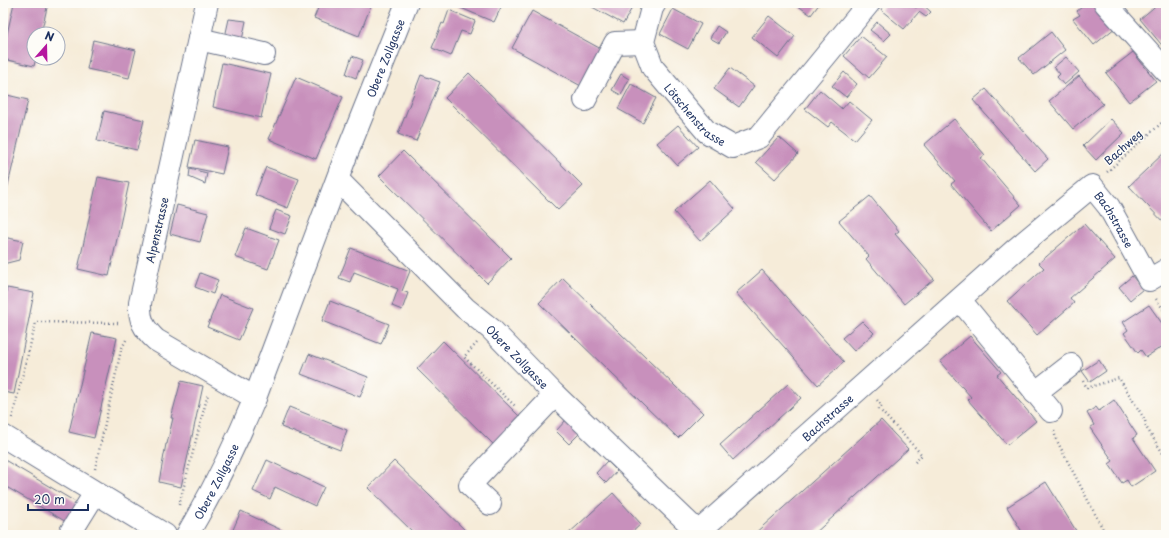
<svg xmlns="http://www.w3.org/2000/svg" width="1169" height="538" font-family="'Playpen Sans',sans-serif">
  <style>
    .building { fill: #c890bc }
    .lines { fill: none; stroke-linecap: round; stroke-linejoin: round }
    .minor-casing { stroke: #687189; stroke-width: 24 }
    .path { stroke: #687189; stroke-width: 2.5; stroke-dasharray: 1 3; stroke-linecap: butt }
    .minor { stroke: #fff; stroke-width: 22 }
    .labels { text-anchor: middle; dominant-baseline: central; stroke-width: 3; stroke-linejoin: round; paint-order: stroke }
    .street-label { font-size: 11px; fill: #1b2f5e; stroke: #fdfcf7 }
  </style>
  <rect width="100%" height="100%" fill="#fdfcf7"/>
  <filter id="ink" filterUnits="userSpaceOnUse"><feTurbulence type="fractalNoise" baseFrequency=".025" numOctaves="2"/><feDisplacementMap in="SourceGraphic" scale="8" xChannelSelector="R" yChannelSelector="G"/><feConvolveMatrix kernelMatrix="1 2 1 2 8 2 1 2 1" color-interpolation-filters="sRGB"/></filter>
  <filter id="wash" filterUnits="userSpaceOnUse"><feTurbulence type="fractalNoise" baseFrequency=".012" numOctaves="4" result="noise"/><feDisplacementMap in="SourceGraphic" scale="16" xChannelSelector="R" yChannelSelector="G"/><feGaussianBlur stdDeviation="0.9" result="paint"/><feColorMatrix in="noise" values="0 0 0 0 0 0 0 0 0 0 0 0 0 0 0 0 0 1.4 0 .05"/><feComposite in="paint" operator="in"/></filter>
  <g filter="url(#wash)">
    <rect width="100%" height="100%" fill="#f6ecd9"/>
    <g id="blocks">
      <path class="building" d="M14,3h34l-7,31h-7v24h2l-2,8 -31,-7v-7z
        M320,3h52l-13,33 -45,-18z
        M449,3h54l-9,19z
        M585,3h44l4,3 -10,18z
        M794,3h26l-9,12z
        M886,3h24l6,5 5,-5 10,9 -5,5 -7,-5 -15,17 -23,-19z
        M1087,3h10l19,24 -22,18 -21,-26 7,-4 -3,-4z
        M1159,3h7v47l-26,-31z
        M673,9l28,15 -13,25 -28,-15z
        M449,10l26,11 -5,13 -9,-3 -10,25 -19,-8 10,-25 2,1z
        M532,11l69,38 -20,37 -69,-38z
        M769,16l26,20 -17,22 -26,-21z
        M229,19l17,2 -4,19 -17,-3z
        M877,22l14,12 -7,7 -14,-11z
        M717,26l9,6 -7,11 -9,-5z
        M1051,32l14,18 -31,25 -15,-17z
        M861,36l26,21 -18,21 -25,-22z
        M93,40l43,10 -7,28 -42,-9z
        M1133,52l23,29 -27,21 -23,-29z
        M352,56l11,4 -7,18 -10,-4z
        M1066,57l13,15 -15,13 -7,-8 3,-3 -6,-7z
        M222,63l49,11 -10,44 -48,-11z
        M730,68l24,18 -15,21 -25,-18z
        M844,72l13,12 -11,13 -14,-11z
        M469,73l114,113 -25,24 -113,-112z
        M621,74l8,5 -8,16 -9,-5z
        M421,75l19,7 -24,59 -18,-7z
        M1079,76l24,28 -30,25 -24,-28z
        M296,77l47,20 -27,62 -47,-20z
        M631,84l25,14 -13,25 -25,-14z
        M986,89l62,70 -13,12 -62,-71z
        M820,90l22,19 7,-8 23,19 -17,20 -23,-18 -4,5 -23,-18z
        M3,94l25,6 -24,102h-1z
        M104,111l40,9 -7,30 -40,-9z
        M954,119l31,36 -4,3 40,47 -30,26 -40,-47 4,-3 -31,-36z
        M1111,119l13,14 -28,27 -13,-14z
        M678,125l20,22 -21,18 -20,-22z
        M779,137l19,17 -23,25 -19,-17z
        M195,140l33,7 -6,27 -33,-7z
        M403,151l108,107 -24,25 -108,-107z
        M1166,151v74l-37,-39z
        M266,167l33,12 -11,29 -33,-13z
        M190,169l17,4 -2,11 -16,-7z
        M98,177l31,6 -20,93 -31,-7z
        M710,180l25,29 -35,32 -26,-29z
        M870,196l29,35 -4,3 39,45 -30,25 -38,-45 3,-3 -30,-35z
        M177,205l31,8 -8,29 -30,-8z
        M276,210l16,6 -7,18 -16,-6z
        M1084,224l31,35 -45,39 4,5 -37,32 -30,-34 37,-33 -5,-5z
        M246,228l33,12 -11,29 -33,-12z
        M3,237l20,4 -4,19 -16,4z
        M351,248l59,23 -8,20 6,2 -6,17 -10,-4 6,-17 -44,-17 -4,10 -11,-4z
        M762,270l82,92 -26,23 -82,-92z
        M200,273l18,7 -5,14 -18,-7z
        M1132,276l11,13 -13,11 -11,-13z
        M563,278l140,135 -25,25 -139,-135z
        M7,288l27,5 -20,101 -11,-2v-87z
        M220,295l33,13 -14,32 -32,-13z
        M330,301l59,23 -8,20 -59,-23z
        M1149,305l17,24 -1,8 1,7 -20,13 -5,-7 -3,3 -14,-20 4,-3 -5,-8z
        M862,321l12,12 -20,18 -12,-13z
        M92,333l25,5 -23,100 -25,-6z
        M970,336l31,36 -4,3 39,46 -29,24 -39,-45 3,-3 -31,-35z
        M443,341l77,76 -26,28 -77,-76z
        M309,354l59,23 -8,20 -59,-23z
        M1099,360l7,11 -16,11 -8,-11z
        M181,381l22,5 -22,101 -22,-5 7,-38h1l6,-26h-2z
        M788,384l13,14 -68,62 -13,-15z
        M1114,400l23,35 -4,3 22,33 -24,16 -4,-7 -5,3 -13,-19 4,-3 -23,-33 4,-3 -7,-12 9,-6 3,4z
        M289,407l58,23 -7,20 -59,-23z
        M566,420l14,13 -11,11 -13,-13z
        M881,420l27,29 -95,86h-60z
        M3,459l76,45 -11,19 -65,-38z
        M267,460l57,27 -9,19 -40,-19 -5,12 -17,-8z
        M394,461l74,72 -2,2h-50l-48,-47z
        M607,461l10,10 -11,12 -10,-10z
        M1046,482l32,52 -2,1h-52l-17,-28z
        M613,493l28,31 -12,11h-62z
        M241,511l21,10 30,14h-61l2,-3h-1z
        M302,529l9,5v1h-12z"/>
    </g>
  </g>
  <g filter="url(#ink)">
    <use href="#blocks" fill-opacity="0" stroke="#687189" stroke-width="1"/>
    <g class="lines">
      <defs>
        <g id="minor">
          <path d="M207,3l-67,300c-1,17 4,26 16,37l99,58"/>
          <path id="s1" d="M655,3l-3,5 -9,34 10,26 54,64 26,15 26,-10 110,-134"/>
          <path d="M1105,3l61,68"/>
          <path d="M199,39l65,15"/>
          <path d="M585,100l30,-57 28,-1"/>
          <path id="s2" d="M338,180l127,128 26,21 64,66 143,137"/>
          <path d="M960,300l91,111"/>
          <path d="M1035,393l36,-28"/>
          <path d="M3,436l162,99"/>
          <path d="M490,504l-20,-19 85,-90"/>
          <path d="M69,535l26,-42"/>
          <path id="s3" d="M187,535c26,-44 48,-89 68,-137l92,-245 60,-150"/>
          <path id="s4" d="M695,535l321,-286 76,-63 17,21 40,73 17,-10"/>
        </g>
      </defs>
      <use href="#minor" class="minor-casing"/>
      <path class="path" d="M1107,172l59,-53
        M1156,299l10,14
        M477,343l-13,14 52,50
        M1083,381l4,7 32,-10 26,42 1,7 20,31
        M877,400l5,6 -3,3 43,46 -9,9
        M12,418l24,-96 85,1
        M1054,431l2,8 50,96
        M95,469l26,-119 6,-12
        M179,505l29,-111"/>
      <use href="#minor" class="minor"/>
    </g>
  </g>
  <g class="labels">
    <g class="street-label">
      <text stroke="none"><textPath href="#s3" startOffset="517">Obere Zollgasse</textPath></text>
      <text stroke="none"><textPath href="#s1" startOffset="132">Lötschenstrasse</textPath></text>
      <text transform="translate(1123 147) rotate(-42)">Bachweg</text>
      <text stroke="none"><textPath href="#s4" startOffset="569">Bachstrasse</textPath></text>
      <text transform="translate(157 230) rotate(-77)">Alpenstrasse</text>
      <text stroke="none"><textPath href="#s2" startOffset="252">Obere Zollgasse</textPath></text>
      <text stroke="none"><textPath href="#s4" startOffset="177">Bachstrasse</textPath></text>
      <text stroke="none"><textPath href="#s3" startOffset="61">Obere Zollgasse</textPath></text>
    </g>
  </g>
  <rect width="1169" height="538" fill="none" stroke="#fdfcf7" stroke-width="16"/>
  <g transform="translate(46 46) rotate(20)"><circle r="19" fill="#fdfcf7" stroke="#a3aaba"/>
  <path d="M0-3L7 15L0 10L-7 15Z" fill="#b5179e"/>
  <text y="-6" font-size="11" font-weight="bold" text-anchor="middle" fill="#1b2f5e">N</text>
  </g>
  <path d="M28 504v6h60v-6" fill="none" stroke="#1b2f5e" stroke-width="2"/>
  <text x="34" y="504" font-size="12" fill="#1b2f5e" stroke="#fdfcf7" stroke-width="3" paint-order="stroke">20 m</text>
</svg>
